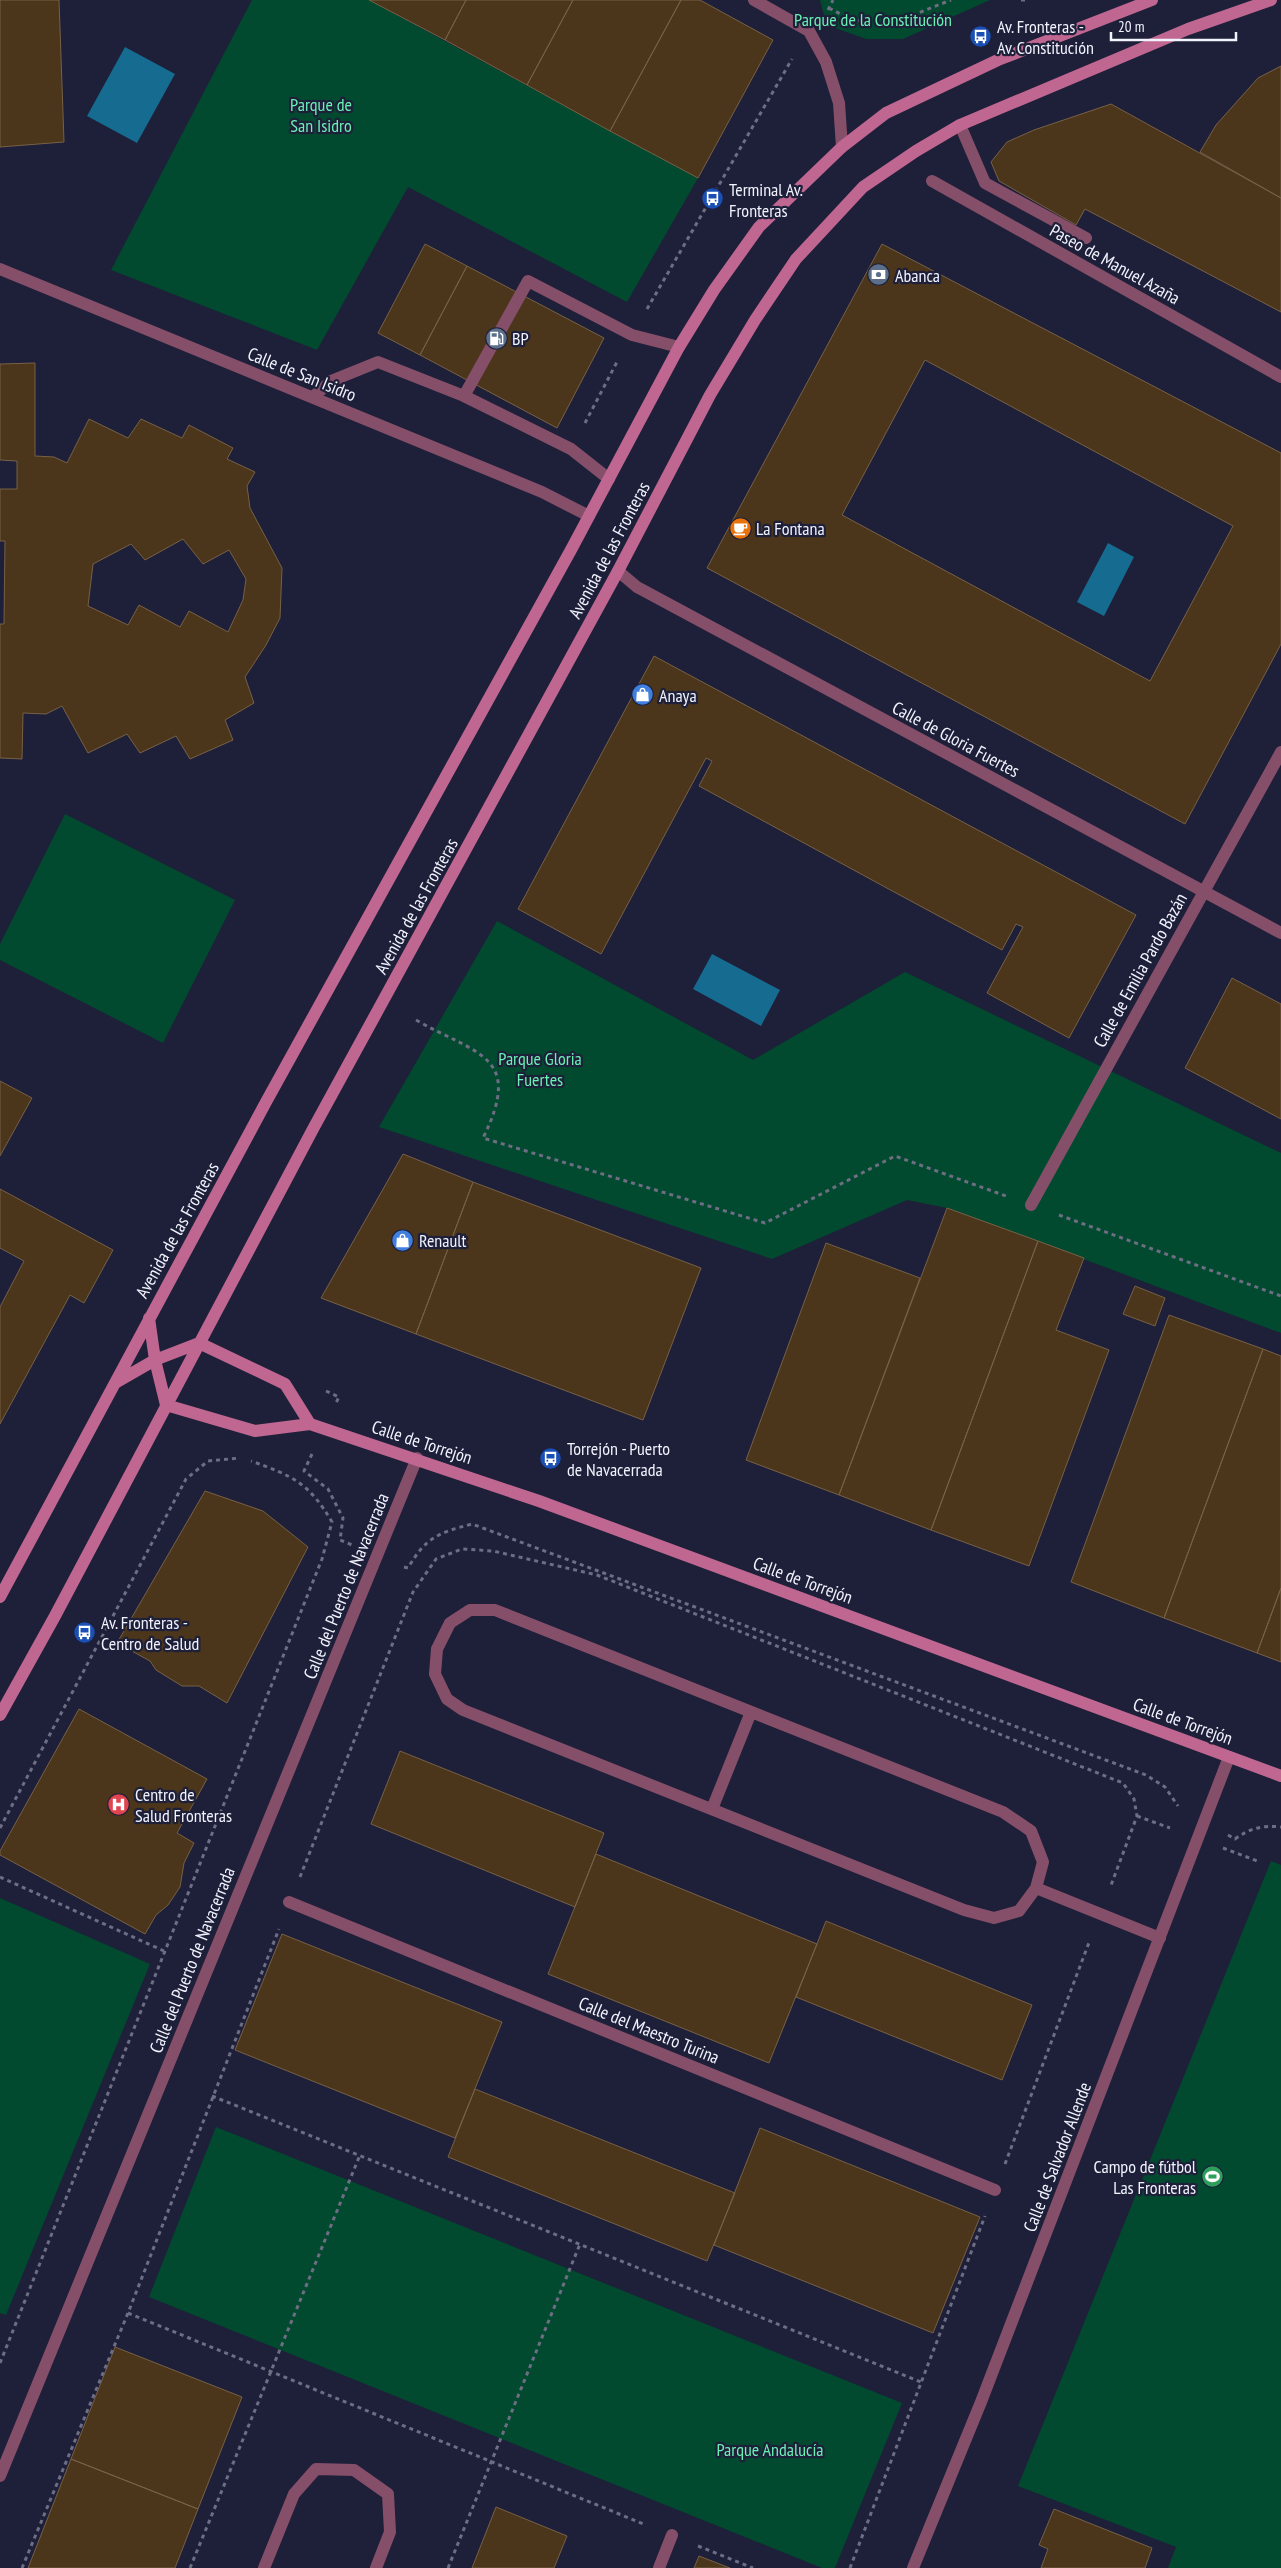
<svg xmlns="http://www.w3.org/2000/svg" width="1281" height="2568" font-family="'PT Sans Narrow',sans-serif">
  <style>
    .green { fill: #014a2f }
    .water { fill: #166b90 }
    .building { fill: #4b361c; stroke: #776146; fill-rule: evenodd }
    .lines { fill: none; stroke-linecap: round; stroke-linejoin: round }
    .path { stroke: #6d6e83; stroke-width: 3; stroke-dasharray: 4 4; stroke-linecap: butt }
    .lane { stroke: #864f69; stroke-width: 12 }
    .street { stroke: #864f69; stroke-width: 12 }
    .secondary { stroke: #bf6791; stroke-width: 12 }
    .labels { text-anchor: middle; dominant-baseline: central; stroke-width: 4.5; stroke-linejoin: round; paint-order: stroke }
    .park-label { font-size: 18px; fill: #6af2b4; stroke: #1e1f39 }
    .poi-label { font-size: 18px; fill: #f1f3fe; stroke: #1e1f39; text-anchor: start }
    .street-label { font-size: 18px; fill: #f1f3fe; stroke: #1e1f39 }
  </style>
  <rect width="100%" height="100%" fill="#1e1f39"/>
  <path class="green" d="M252,0h117l329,178 -71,124 -219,-115 -91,163 -206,-80z
    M820,0h170l-87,39h-37l-31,-11 -11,-12z
    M65,814l170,86 -72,143 -163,-83v-16z
    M497,921l256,139 152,-88 376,181v180l-334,-125 -40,-8 -135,59 -393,-132z
    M1271,1861l10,4v703h-113l8,-21 -158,-61z
    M0,1898l150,66 -144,351 -6,-2z
    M216,2127l686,276 -67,165h-13l-673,-271z"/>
  <path class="water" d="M125,47l50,27 -38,69 -50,-27z
    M1108,543l26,14 -30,59 -27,-14z
    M712,954l68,36 -19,36 -68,-37z"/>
  <path class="building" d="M0,0h59l5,142 -64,5z
    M369,0h97l-21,40z
    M466,0h107l-46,85 -82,-45z
    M573,0h108l-71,131 -83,-46z
    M681,0h19l73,40 -75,138 -88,-47z
    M1281,66v132l-81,-46 16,-27 42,-47z
    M1111,104l170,94v114l-196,-103 -9,16 -77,-44 -8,-19 16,-20 27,-12z
    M425,244l42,22 -47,89 -42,-22z
    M882,244l399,209v191l-96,180 -478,-256zM925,360l308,166 -83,155 -308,-166z
    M467,266l137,72 -47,90 -137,-73z
    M35,363v93l19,1 13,6 22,-44 39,19 13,-19 41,19 7,-13 44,23 -6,11 28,13 -8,14 3,22 32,60 -2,50 -14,27 -21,32 9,26 -29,17 8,20 -43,19 -14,-23 -36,17 -13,-19 -39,19 -26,-47 -16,8 -23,-1 -1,46 -22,-1v-134h4l1,-83h-5v-52h17v-28l-17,-1v-96zM183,539l20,25 26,-14 17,29 -3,21 -15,32 -39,-21 -9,16 -41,-22 -11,20 -40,-19 5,-42 38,-20 14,16z
    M654,656l482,259 -67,123 -82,-45 36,-66 -7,-3 -14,26 -106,-57 -197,-107 13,-25 -6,-3 -105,196 -83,-45z
    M1232,978l49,26v115l-96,-51z
    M0,1081l32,17 -32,58z
    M403,1154l70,28 -57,152 -95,-36z
    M473,1182l228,86 -58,152 -227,-86z
    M0,1189l113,61 -29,53 -14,-8 -70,129v-117l24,-46 -24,-13z
    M947,1208l91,33 -107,289 -92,-35z
    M1038,1241l46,17 -28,72 53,20 -80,216 -98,-36z
    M826,1243l94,35 -81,217 -93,-35z
    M1135,1286l30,12 -10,28 -32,-12z
    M1169,1315l94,34 -99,269 -93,-36z
    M1263,1349l18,7v232l-24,65 -93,-35z
    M205,1491l58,20 45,36 -81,156 -28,-17h-17l-26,-16 -6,-9 -33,-18z
    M1281,1588v74l-24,-9z
    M79,1709l128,70 -30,54 17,10 -10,20 -4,24 -12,18 -12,10 -11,19 -145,-79v-4z
    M400,1751l204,82 -29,74 -204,-83z
    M596,1854l221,90 -48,119 -221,-89z
    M826,1921l206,84 -30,75 -206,-83z
    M282,1934l220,88 -47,116 -220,-88z
    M475,2089l260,104 -28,68 -259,-104z
    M760,2128l220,89 -47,116 -219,-88z
    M115,2347l127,50 -44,112 -127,-50z
    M71,2459l127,50 -23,59h-147z
    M496,2507l71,29 -13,32h-82z
    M1054,2509l98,39 -7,20h-104l7,-19 -9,-4z
    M699,2556l31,12h-36z"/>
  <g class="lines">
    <path class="path" d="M1021,0h5
      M829,8l23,12 41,3 58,-23
      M828,10l5,-10
      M647,309l145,-250
      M585,423l33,-63
      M416,1020c61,35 108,35 67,118l282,85 130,-67 111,40
      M1059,1215l222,81
      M326,1391l13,6 -3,6
      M312,1454l-8,17 24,18 15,29 -3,22 12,5
      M404,1567l4,1c18,-31 30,-35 64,-44l674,251 19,12 13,19
      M1137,1816l33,12
      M0,1828l186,-349 22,-18 32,-3
      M1228,1835l7,4c15,-11 28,-14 46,-12
      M1223,1848l37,14
      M0,1877l164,74
      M300,1877l113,-285 23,-33 26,-10 31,2 104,24 526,208 11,16 3,17 -27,72
      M212,2096l709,286
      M1005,2164l85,-224
      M128,2313l518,212
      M0,2363l322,-804 10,-37c-23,-39 -39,-46 -81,-61
      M698,2546l55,22
      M22,2568l106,-255 151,-384
      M190,2568l170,-413
      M448,2568l132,-324
      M850,2568l135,-352"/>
    <path class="lane" d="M960,125l25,58 101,55
      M313,397l18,-16 47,-19 86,34
      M609,479l-38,-30 -107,-53 64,-115 104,54 47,12
      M470,1610h25l508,202 28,19 12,31 -7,26 -17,23 -25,7 -30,-8 -501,-200 -16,-11 -12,-25 2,-25 13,-26z
      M712,1809l39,-97
      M1036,1888l124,50"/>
    <path class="street" d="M754,0l55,31 17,31 13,41 3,44
      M932,181l349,196
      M0,269l542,223 47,24
      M618,571l19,16 644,346
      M1031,1205l250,-453
      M289,1902l706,288
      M0,2476l417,-1018
      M264,2568l30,-74 22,-25 38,1 34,24 2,38 -14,36
      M659,2568l13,-33
      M913,2568l68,-166 248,-645"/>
    <path class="secondary" d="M149,1318l6,42 11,45
      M199,1343l86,41 25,40
      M115,1383l40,-23 44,-17
      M166,1405l89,26 55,-7 229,77 742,275
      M0,1597l266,-495 306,-554 107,-201 35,-57 45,-63 83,-80 44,-34 112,-53 154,-60
      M0,1715l55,-99 258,-487 305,-558 92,-176 45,-75 41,-61 67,-72 53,-36 44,-26 228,-96 83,-29"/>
  </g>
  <defs>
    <symbol id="bus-disc" viewBox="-11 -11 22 22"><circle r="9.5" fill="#1a4fb4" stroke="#1e1f39"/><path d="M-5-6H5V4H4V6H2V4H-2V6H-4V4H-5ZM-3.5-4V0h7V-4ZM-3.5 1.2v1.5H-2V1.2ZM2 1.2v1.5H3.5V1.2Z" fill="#fff"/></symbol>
    <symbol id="bank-disc" viewBox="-11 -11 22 22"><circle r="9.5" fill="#5c6f8a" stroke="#1e1f39"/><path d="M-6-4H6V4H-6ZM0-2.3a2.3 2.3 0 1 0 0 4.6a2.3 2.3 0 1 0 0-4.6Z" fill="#fff"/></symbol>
    <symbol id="fuel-disc" viewBox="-11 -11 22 22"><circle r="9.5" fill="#5c6f8a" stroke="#1e1f39"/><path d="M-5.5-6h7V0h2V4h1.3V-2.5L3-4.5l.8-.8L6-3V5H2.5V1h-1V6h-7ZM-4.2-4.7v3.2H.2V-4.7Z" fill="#fff"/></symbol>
    <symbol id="cafe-disc" viewBox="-11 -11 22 22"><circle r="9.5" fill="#e8710a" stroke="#1e1f39"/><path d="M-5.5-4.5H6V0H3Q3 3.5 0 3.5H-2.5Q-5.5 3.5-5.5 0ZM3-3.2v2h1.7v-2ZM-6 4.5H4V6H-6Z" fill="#fff"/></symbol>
    <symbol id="shop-disc" viewBox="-11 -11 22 22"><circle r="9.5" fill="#3f7fe0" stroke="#1e1f39"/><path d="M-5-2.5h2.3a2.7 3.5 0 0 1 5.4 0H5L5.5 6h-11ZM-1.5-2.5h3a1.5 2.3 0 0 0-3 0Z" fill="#fff"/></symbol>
    <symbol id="hospital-disc" viewBox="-11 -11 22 22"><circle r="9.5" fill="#e0444e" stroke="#1e1f39"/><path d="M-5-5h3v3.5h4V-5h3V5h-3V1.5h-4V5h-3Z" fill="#fff"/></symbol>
    <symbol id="stadium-disc" viewBox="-11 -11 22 22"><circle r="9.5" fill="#2e9e5b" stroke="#1e1f39"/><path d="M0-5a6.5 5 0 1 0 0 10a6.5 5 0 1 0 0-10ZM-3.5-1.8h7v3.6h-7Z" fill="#fff"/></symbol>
  </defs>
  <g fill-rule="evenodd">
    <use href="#bus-disc" x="968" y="24" width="25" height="25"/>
    <use href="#bus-disc" x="700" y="186" width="25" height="25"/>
    <use href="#bank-disc" x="866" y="262" width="25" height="25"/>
    <use href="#fuel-disc" x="484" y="326" width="25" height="25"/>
    <use href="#cafe-disc" x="728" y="516" width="25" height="25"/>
    <use href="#shop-disc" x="630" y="682" width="25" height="25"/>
    <use href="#shop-disc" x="390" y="1228" width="25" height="25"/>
    <use href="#bus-disc" x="538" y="1446" width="25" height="25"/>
    <use href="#bus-disc" x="72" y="1620" width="25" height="25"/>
    <use href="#hospital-disc" x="106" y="1792" width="25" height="25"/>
    <use href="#stadium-disc" x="1200" y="2164" width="25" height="25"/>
  </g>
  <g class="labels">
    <g class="park-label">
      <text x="873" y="19">Parque de la Constitución</text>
      <text x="321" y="104">Parque de<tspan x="321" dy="21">San Isidro</tspan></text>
      <text x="540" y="1058">Parque Gloria<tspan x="540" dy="21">Fuertes</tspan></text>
      <text x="770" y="2449">Parque Andalucía</text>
    </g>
    <g class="poi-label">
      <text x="997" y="26">Av. Fronteras -<tspan x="997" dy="21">Av. Constitución</tspan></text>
      <text x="729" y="189">Terminal Av.<tspan x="729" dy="21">Fronteras</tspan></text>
      <text x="895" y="275">Abanca</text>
      <text x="512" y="338">BP</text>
      <text x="756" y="528">La Fontana</text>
      <text x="659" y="695">Anaya</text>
      <text x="419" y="1240">Renault</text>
      <text x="567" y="1448">Torrejón - Puerto<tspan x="567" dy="21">de Navacerrada</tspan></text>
      <text x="101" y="1622">Av. Fronteras -<tspan x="101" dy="21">Centro de Salud</tspan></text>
      <text x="135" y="1794">Centro de<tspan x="135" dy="21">Salud Fronteras</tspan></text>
      <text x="1196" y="2166" text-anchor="end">Campo de fútbol<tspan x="1196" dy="21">Las Fronteras</tspan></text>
    </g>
    <g class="street-label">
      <text transform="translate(1115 264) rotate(29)">Paseo de Manuel Azaña</text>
      <text transform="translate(302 374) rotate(22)">Calle de San Isidro</text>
      <text transform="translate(609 550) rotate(-62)">Avenida de las Fronteras</text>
      <text transform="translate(956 739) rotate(28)">Calle de Gloria Fuertes</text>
      <text transform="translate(416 906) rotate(-61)">Avenida de las Fronteras</text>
      <text transform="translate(1140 970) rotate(-61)">Calle de Emilia Pardo Bazán</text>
      <text transform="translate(177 1230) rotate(-61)">Avenida de las Fronteras</text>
      <text transform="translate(422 1442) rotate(18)">Calle de Torrejón</text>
      <text transform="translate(803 1580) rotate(20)">Calle de Torrejón</text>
      <text transform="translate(346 1586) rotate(-68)">Calle del Puerto de Navacerrada</text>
      <text transform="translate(1183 1721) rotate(20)">Calle de Torrejón</text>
      <text transform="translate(192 1960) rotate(-68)">Calle del Puerto de Navacerrada</text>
      <text transform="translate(649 2030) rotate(22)">Calle del Maestro Turina</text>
      <text transform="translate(1057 2157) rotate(-69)">Calle de Salvador Allende</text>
    </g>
  </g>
  <path d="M1111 32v8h125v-8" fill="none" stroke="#f1f3fe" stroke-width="2.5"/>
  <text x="1118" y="32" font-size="15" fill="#f1f3fe" stroke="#1e1f39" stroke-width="4" paint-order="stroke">20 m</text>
</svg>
